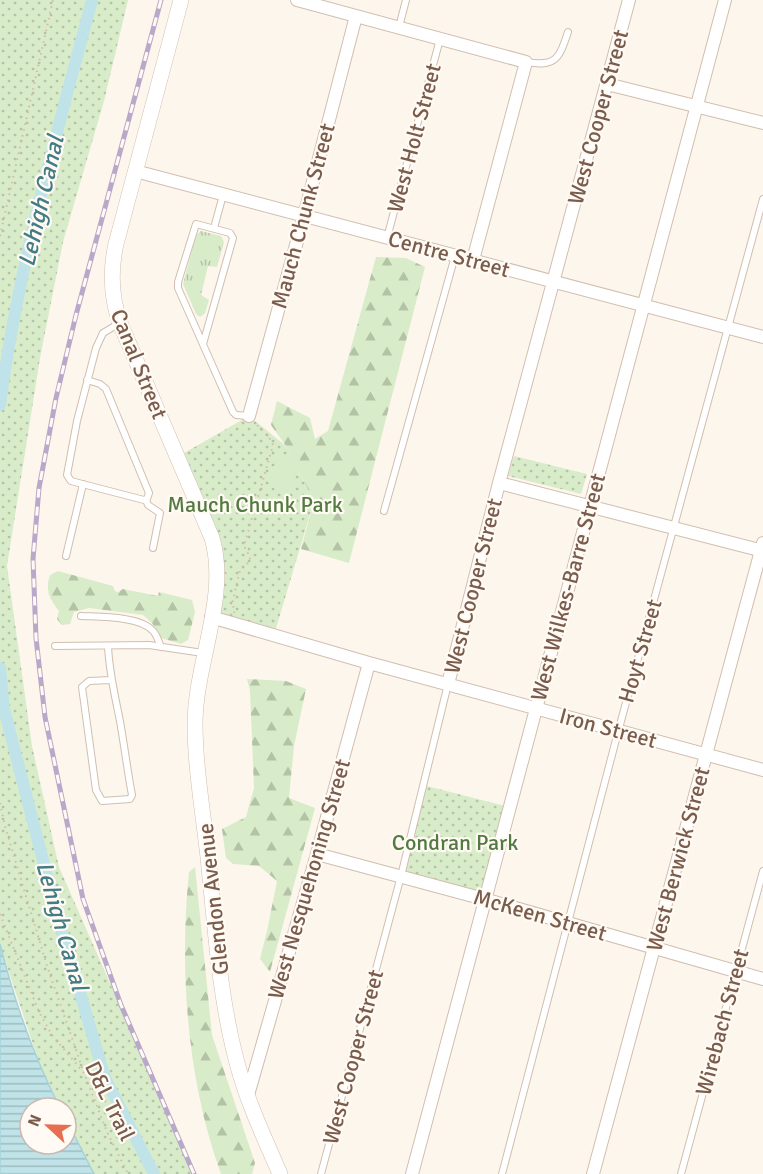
<svg xmlns="http://www.w3.org/2000/svg" width="763" height="1174" font-family="Signika,sans-serif">
  <style>
    .grass { fill: url(#grass-tufts) }
    .forest { fill: url(#forest-firs) }
    .park { fill: url(#park-dots) }
    .garden { fill: #d8ecc9 }
    .water { fill: url(#water-rules); stroke: #a5d3da; stroke-width: 1.5 }
    .lines { fill: none; stroke-linecap: round; stroke-linejoin: round }
    .canal { stroke: #bfe3e8; stroke-width: 12 }
    .service-casing { stroke: #d1beb0; stroke-width: 8 }
    .minor-casing { stroke: #d1beb0; stroke-width: 14 }
    .tertiary-casing { stroke: #d1beb0; stroke-width: 16 }
    .path { stroke: #d9b8a5; stroke-width: 2; stroke-dasharray: 1.5 4.5; stroke-linecap: butt }
    .service { stroke: #fff; stroke-width: 6 }
    .minor { stroke: #fff; stroke-width: 12 }
    .tertiary { stroke: #fff; stroke-width: 15 }
    .rail-casing { stroke: #b9a8c9; stroke-width: 5 }
    .rail { stroke: #fffaf3; stroke-width: 3; stroke-dasharray: 9; stroke-linecap: butt }
    .labels { text-anchor: middle; dominant-baseline: central; stroke-width: 4.5; stroke-linejoin: round; paint-order: stroke }
    .street-label { font-size: 22px; fill: #7a5c4d; stroke: #fffaf3 }
    .park-label { font-size: 22px; fill: #537a41; stroke: #fffaf3 }
    .water-label { font-size: 24px; font-style: italic; fill: #437c86; stroke: #fffaf3 }
  </style>
  <defs>
    <pattern id="grass-tufts" width="24" height="20" patternUnits="userSpaceOnUse" patternTransform="scale(1.5)"><rect width="24" height="20" fill="#d8ecc9"/><path d="M3 7l-1-3M5 7V3M7 7l1-3M15 17l-1-3M17 17v-4M19 17l1-3" fill="none" stroke="#b4c2a5"/></pattern>
    <pattern id="forest-firs" width="22" height="20" patternUnits="userSpaceOnUse" patternTransform="scale(1.5)"><rect width="22" height="20" fill="#d8ecc9"/><path d="M5 1l3.5 6h-7zM16 11l3.5 6h-7z" fill="#b4c2a5"/></pattern>
    <pattern id="park-dots" width="8" height="8" patternUnits="userSpaceOnUse" patternTransform="scale(1.5)"><rect width="8" height="8" fill="#d8ecc9"/><path d="M2 2h.1M6 6h.1" fill="none" stroke="#b4c2a5" stroke-width="1.8" stroke-linecap="round"/></pattern>
    <pattern id="water-rules" width="6" height="5" patternUnits="userSpaceOnUse" patternTransform="scale(1.5)"><rect width="6" height="5" fill="#bfe3e8"/><path d="M0 2.5h6" fill="none" stroke="#a0bbbe"/></pattern>
  </defs>
  <rect width="100%" height="100%" fill="#fdf6ec"/>
  <path class="grass" d="M201,231l20,5 3,6 -7,25 -9,-1 -7,29 8,5 -4,13 -5,4 -4,-3 -13,-30 13,-49z"/>
  <path class="forest" d="M376,257l30,1 19,9 -76,296 -48,-14 13,-48 -28,-55 -15,-21 6,-24 33,17 5,21 13,-8z
    M58,571l55,15 2,5 3,1 5,-3 35,7 1,-4 33,8 3,12 -7,28 -7,4 -20,-6 -9,-15 -9,-8 -54,-7 -15,4 -4,12 -8,1 -5,-6 2,-8c-10,-13 -14,-21 -9,-36z
    M247,679l39,2 20,8 -12,57 -5,52 26,10 -45,164 -10,-13 7,-28 10,-50 -18,-15 -26,-2 -7,-6 -4,-29 24,-12 8,-29 -4,-97z
    M195,867l17,168 43,128 -3,11h-31c-34,-94 -42,-203 -32,-302z"/>
  <path class="park" d="M0,0h128l-24,101 -41,141 -23,116 -33,208 25,180 27,121 135,307h-100l-28,-55v-11h-6l-17,-34 -43,-128z
    M249,416l37,30 28,55 -40,134 -63,-18 4,-68 -38,-92z
    M514,456l73,18 -6,20 -73,-18z
    M423,785l86,22 -25,92 -83,-23z"/>
  <path class="garden" d="M278,453l22,6 -9,34 -22,-6z"/>
  <path class="water" d="M0,944c14,56 34,113 60,164h-30v36h36v-25l28,55h-94z"/>
  <g class="lines">
    <path class="canal" d="M0,405c18,-138 57,-272 92,-405
      M0,668l4,41 52,202 49,167 49,96"/>
    <defs>
      <path id="service" d="M399,27l7,-27
        M526,62c30,5 33,-3 42,-30
        M214,228l9,-33
        M387,238l53,-199
        M203,344l30,-106 -3,-5 -34,-9 -18,58v6l55,124 3,3 13,1
        M87,380l13,4 6,5 43,104 -2,6 -3,1 -73,-19 -4,-6 10,-54 19,-73 7,-15 17,-10
        M146,500l2,5 12,8 -7,35
        M384,511l71,-255
        M66,556l17,-72
        M81,616c18,1 58,0 71,14 5,4 6,11 9,17
        M55,646l94,-1 54,8
        M108,646c1,24 6,46 11,70 5,26 8,53 13,79l-2,4 -28,2 -6,-11 -14,-103 7,-6 22,-1
        M321,1174l80,-298 47,-192
        M502,1174l116,-442 145,-533
        M681,1174l82,-303"/>
      <path id="minor" d="M297,0l229,62 -53,198
        M607,84l156,39
        M135,171l628,166
        M249,416l55,-200 52,-200
        M499,483l264,68
        M211,617l158,46 394,107
        M448,684l51,-201 130,-483
        M317,854l167,45 279,80
        M248,1095l69,-241 52,-191
        M412,1174l313,-1174
        M593,1174l170,-631"/>
      <path id="tertiary" d="M181,0l-65,244c-6,27 -5,53 4,79l92,215c17,58 -16,123 -17,184 0,45 8,90 13,135 7,67 11,137 28,202 10,40 28,78 44,115"/>
    </defs>
    <use href="#service" class="service-casing"/>
    <use href="#minor" class="minor-casing"/>
    <use href="#tertiary" class="tertiary-casing"/>
    <path class="path" d="M0,236l53,-236
      M234,613l1,-3 -3,-6 8,-34 10,-9v-4l-6,-11 29,-101 -4,-8 -12,-12
      M0,803l5,23 42,140 36,104
      M0,914l39,98 13,23 32,38 23,59 21,42"/>
    <use href="#service" class="service"/>
    <use href="#minor" class="minor"/>
    <use href="#tertiary" class="tertiary"/>
    <defs>
      <path id="rail" d="M161,0l-85,315 -20,83 -17,90 -6,71 3,79 9,79 38,182 38,106 73,169"/>
    </defs>
    <use href="#rail" class="rail-casing"/>
    <use href="#rail" class="rail"/>
  </g>
  <g class="labels">
    <g class="street-label">
      <text transform="translate(598 117) rotate(-75)">West Cooper Street</text>
      <text transform="translate(414 138) rotate(-75)">West Holt Street</text>
      <text transform="translate(303 216) rotate(-75)">Mauch Chunk Street</text>
      <text transform="translate(449 254) rotate(15)">Centre Street</text>
      <text transform="translate(139 364) rotate(68)">Canal Street</text>
      <text transform="translate(473 586) rotate(-76)">West Cooper Street</text>
      <text transform="translate(568 587) rotate(-75)">West Wilkes-Barre Street</text>
      <text transform="translate(640 651) rotate(-74)">Hoyt Street</text>
      <text transform="translate(608 728) rotate(15)">Iron Street</text>
      <text transform="translate(678 859) rotate(-75)">West Berwick Street</text>
      <text transform="translate(309 879) rotate(-74)">West Nesquehoning Street</text>
      <text transform="translate(213 899) rotate(-96)">Glendon Avenue</text>
      <text transform="translate(540 915) rotate(16)">McKeen Street</text>
      <text transform="translate(722 1022) rotate(-75)">Wirebach Street</text>
      <text transform="translate(353 1057) rotate(-75)">West Cooper Street</text>
      <text transform="translate(110 1101) rotate(64)">D&amp;L Trail</text>
    </g>
    <g class="park-label">
      <text x="255" y="504">Mauch Chunk Park</text>
      <text x="455" y="842">Condran Park</text>
    </g>
    <g class="water-label">
      <text transform="translate(41 201) rotate(-77)">Lehigh Canal</text>
      <text transform="translate(62 926) rotate(74)">Lehigh Canal</text>
    </g>
  </g>
  <g transform="translate(48 1126) rotate(292)"><circle r="28" fill="#fffaf3" stroke="#cabbb1" stroke-width="1.5"/>
  <path d="M0-4.5L10 22L0 15L-10 22Z" fill="#e76f51"/>
  <text y="-9" font-size="16" font-weight="bold" text-anchor="middle" fill="#7a5c4d">N</text>
  </g>
</svg>
